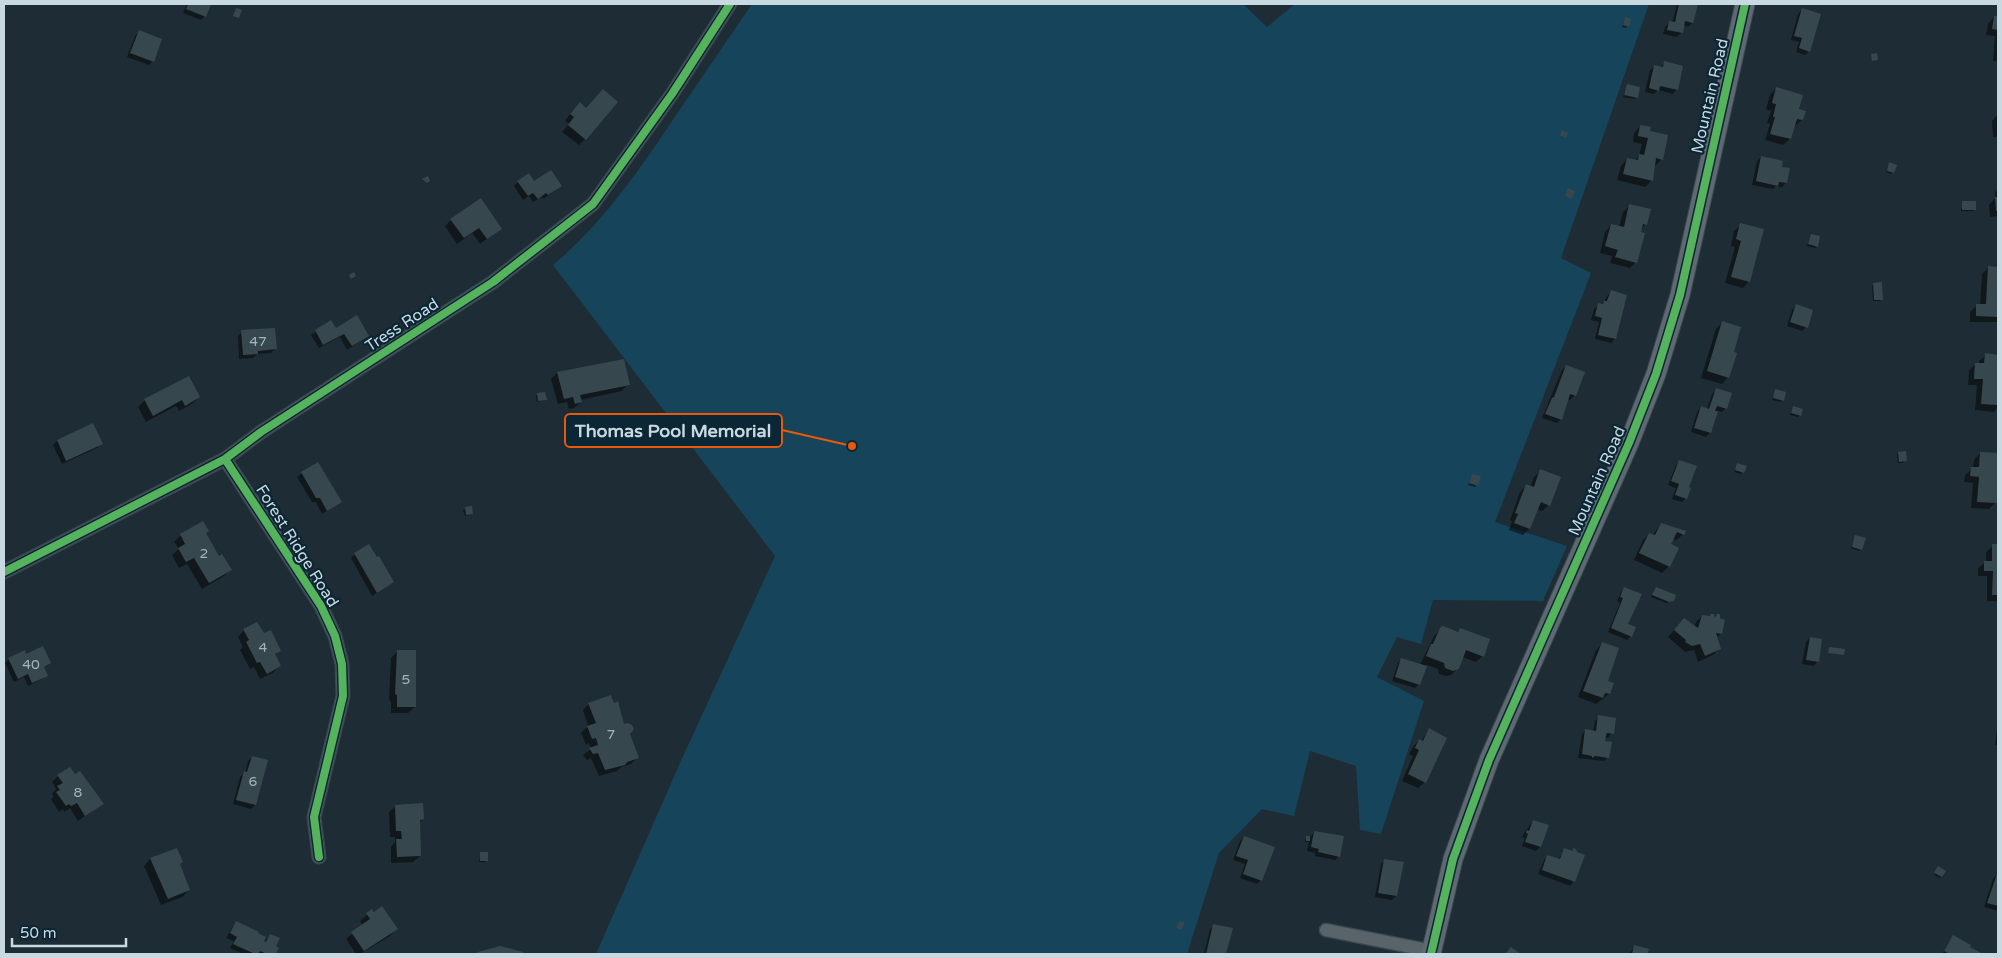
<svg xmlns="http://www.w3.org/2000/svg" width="2002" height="958" font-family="'Varela Round',sans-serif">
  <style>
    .green { fill: #16445a }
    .shadow { fill: #0007 }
    .building { fill: #36484e }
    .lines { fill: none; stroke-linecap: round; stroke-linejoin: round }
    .minor-casing { stroke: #3c484f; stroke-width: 15 }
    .secondary-casing { stroke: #3c484f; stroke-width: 21 }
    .minor { stroke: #58636a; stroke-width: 12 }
    .secondary { stroke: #5e6971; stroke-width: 19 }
    .cycleway-casing { stroke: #0b2634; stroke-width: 11 }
    .cycleway { stroke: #56b35d; stroke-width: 8 }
    .labels { text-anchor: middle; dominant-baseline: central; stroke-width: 4.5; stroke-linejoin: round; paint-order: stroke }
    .number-label { font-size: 14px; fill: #a4b5bd }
    .street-label { font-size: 16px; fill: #c9d9e2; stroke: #0b2634 }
    .leader { fill: none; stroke: #e8590c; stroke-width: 2 }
    .callout-dot { fill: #e8590c; stroke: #0b2634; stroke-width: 2 }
    .callout { fill: #0b2634; stroke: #e8590c; stroke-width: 2 }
    .callout-label { font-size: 18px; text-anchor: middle; font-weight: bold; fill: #c9d9e2 }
  </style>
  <rect width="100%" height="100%" fill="#1e2d35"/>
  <path class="green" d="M752,4h491l24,23 28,-23h354l-88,254 30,15 -96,249 72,24 -24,55 -110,-1 -12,44 -24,-7 -20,40 47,24 -43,133 -21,-4 -4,-64 -46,-15 -16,65 -32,-7 -43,44 -32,101h-591l84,-191 95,-207 -222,-291c49,-41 86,-94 121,-147 26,-38 52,-76 78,-114z"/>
  <path class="shadow" d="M187,4h23l-5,12 -4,4 -18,-7z
    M1677,4h19l-4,19 -4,4 -5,-2 -2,8 -4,4 -14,-3 2,-7 4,-4h3z
    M1802,10l7,41 -4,4 -9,-3 3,-10 -8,-2 7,-26z
    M1998,14v47h-5l2,-25 -9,-1 2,-11 6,-7 4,1z
    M1625,18l3,8 -2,2 -4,-1z
    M139,32l14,29 -4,4 -22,-8 8,-21z
    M1665,63l12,26 -4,5 -15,-4 -4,4 -9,-2 5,-22 5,-4 5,1z
    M1627,86l12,2 -4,11 -12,-2z
    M1776,88l21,22 5,10 -7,6h-2l-3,13 -7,6 -18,-5 5,-16 -3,-1 4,-12 -5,-2 4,-14z
    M573,110l12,29 -6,6 -17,-13 7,-8 -4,-3z
    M1998,114v23h-5l-1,-16z
    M1640,126l8,6 14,27 -7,7 -3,14 -7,7 -28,-7 4,-14 6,-7 7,2 5,-5 3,-12 -9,-2 1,-9z
    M1761,157l20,11 5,15 -4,4 -6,-1 -3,3 -21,-4 5,-24z
    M1890,164l3,8 -2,2 -5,-2z
    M518,182l16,1 22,7 -13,9 -1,-2 -9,5 -4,-6 -6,4 -9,-14z
    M1998,189v32v-5l-8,1 -1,-12 6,-7v-5z
    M1963,202l12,8 -2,1h-12z
    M1630,205l16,19 -5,5 -5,33 -6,6 -20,-5 2,-7 -12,-3 5,-21 6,-7 8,2 4,-15z
    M451,220l49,9 -20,15 -8,-11 -15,11 -12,-18z
    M1741,225l8,56 -6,7 -18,-5 10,-36 -4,-1 3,-15z
    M1811,235l6,11 -2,2 -8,-2z
    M1988,268h10v54h-28v-10l7,-7h3l2,-31z
    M1874,284l8,15 -2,2h-7l-1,-15z
    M1611,292l4,47 -4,4 -16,-4 4,-17 -8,-2 3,-11 11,-8 2,-5z
    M1796,306l10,21 -4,4 -15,-5 5,-16z
    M331,322l4,7 33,7 -21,14 -7,-13 -21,11 -8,-13z
    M1722,322l10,30 -4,25 -6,7 -21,-6 15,-49z
    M242,332l33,17 -4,4 -14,1 -4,4 -14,1 -1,-23z
    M1986,355l12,1v51l-4,5 -19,-2 2,-25h-9l1,-15 7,-6h3v-3z
    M1567,366l16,6 -9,24 -4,4 -3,-1 -6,20 -4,4 -15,-5 20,-48z
    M557,373l71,11 -6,7 -42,9 1,2 -7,6 -5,1 -2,-7 -9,2 -7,-25z
    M188,377l11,20 -7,7 -13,7 -3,-5 -30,16 -8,-15 7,-7z
    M1716,390l10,18 -4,4 -5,-1 -7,22 -4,4 -15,-5 6,-20 4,-5 6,2 5,-15z
    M1775,391l7,9 -1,2 -9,-2z
    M537,395l8,5 -8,2 -1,-6z
    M1793,407l7,8 -2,2 -8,-2z
    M57,441l44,3 -4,4 -35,16 -9,-19z
    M1898,453l6,8 -1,2h-5l-1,-8z
    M1980,453l18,1 -2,48 -7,7 -18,-1 2,-25 -9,-1 1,-7 8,-7 1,-8z
    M1680,461l7,27 -1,10 -4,4 -10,-3 4,-11 -8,-3 8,-20z
    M317,463l19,42 -14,9 -6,-12h-4l-15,-25z
    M1738,465l7,2 -4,7 -7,-2z
    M1541,471l8,34 -7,6 -5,-2 -8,20 -6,6 -14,-5 3,-9 -2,-1 10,-28 6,-6 4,1 4,-10z
    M1472,475l5,10 -2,2 -7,-2z
    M471,507l1,7 -7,2 -2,-6z
    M1661,524l22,10 -6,6 -4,-1 -3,6 -1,21 -7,7 -28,-13 9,-20 6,-6 3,2z
    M205,534l13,23 12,13 -6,6 -22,13 -15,-25 -8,4 -7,-13 7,-6 -5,-7 7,-7z
    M1856,536l5,13 -2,2 -8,-3z
    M1993,546h5v55h-11v-25h-9v-8l8,-6v-10z
    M355,554l38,28 -21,14 -21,-38z
    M1625,588l1,37 5,11 -4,4 -19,-8 12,-29 -3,-2 4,-9z
    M1656,588l17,13 -7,2 -15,-6z
    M1718,615l3,19 -5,4 3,11 -6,6 -15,7 -4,-12 -9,2 -17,-15 16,-18 10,8 2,-5 6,-6 13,2z
    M1441,629l16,3 3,-3 23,27 -7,6 -14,-5 -4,11 -7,7 -5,1 -7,-2 -1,-5 -12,-4 -7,19 -4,4 -23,-7 6,-18 4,-4 18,6 14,-29z
    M244,630l19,5 17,15 -6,6 5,10 -6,7 -13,6 -6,-12 -4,2 -10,-19 3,-3 -5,-10z
    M1810,638l8,23 -4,5 -12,-2 4,-22z
    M1603,643l6,51 -13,10 -18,-7 18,-47z
    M398,651l17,56 -7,6h-17v-11l-2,-2 2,-42z
    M26,655l24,8 -7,5 3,7 -4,4 -14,7 -4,-9 -10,5 -9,-19 4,-4z
    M589,704l34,22 6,8 8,24 -6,6 -10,3 -4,4 -18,5 -8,-18 -4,2 -4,-5 8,-6 -2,-6 -3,2 -5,-12 7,-7 -5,-16z
    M1599,717l13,16 -4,5 -4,-1 -1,5 5,15 -4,4 -26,-3 4,-24 4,-4 7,2 2,-11z
    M1998,722v23h-3z
    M1429,730l-4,52 -7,6 -16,-7 11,-25 -4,-2 4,-7 6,-7 2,1z
    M252,757l3,48 -4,4 -18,-5 7,-27 5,-4 3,-12z
    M58,776h17l27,28 -24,17 -8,-13 -6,4 -1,-3 -4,3 -8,-13 3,-3 -2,-2 4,-5 -4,-7z
    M396,806l27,13 -5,4 2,33 -7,6 -22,1v-16l4,-5v-5h-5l-1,-25z
    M1533,821l7,26 -4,4 -14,-5 3,-8 -3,-1 1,-2z
    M1314,832l25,24 -4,4 -20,-4v-3l-8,-2 2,-9h-4v-3l5,-2z
    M1244,837l17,43 -4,4 -17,-6 5,-14 -12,-4 7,-19z
    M176,849l3,15 10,26 -7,7 -21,8 -17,-39 6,-7z
    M1565,849l7,3 2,-2v31l-4,5 -32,-12 6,-14 4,-4 10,4z
    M481,853l6,7 -2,2h-6z
    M1385,860l17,3 -6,33 -4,4 -17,-3 6,-33z
    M1937,870l4,7 -1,1 -6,-3z
    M1997,875h1v36l-14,-4 9,-28z
    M372,911l24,18 -6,7 -30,18h-4l-10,-15 17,-14 -3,-4z
    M236,922l26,22 9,-9 4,12 3,1 -3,6h-32l-13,-6 4,-7 -8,-3z
    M1214,925l17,4 -6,25h-21l6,-25z
    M1953,936l28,18h-39z
    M1634,947l13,3 -1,4h-17z"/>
  <path class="building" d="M188,4h23l-5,13 -20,-8z
    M1679,4h19l-5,19 -8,-2 -2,12 -16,-3 2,-9 6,1z
    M236,8l6,2 -3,8 -6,-2z
    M1802,8l19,6 -11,38 -11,-4 3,-10 -8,-2z
    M1994,16h4v14l-6,-1z
    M1625,17l6,2 -2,8 -6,-2z
    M139,30l23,9 -8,23 -24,-9z
    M1877,53l1,7 -6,1 -1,-7z
    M1664,61l19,5 -5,24 -18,-4 -1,5 -10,-3 5,-23 9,2z
    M1627,84l13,3 -2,11 -14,-3z
    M1776,87l27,8 -4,14 7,2 -3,9 -6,-1 -6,20 -21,-5 5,-17h-2l3,-13 -4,-1z
    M603,89l15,13 -32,38 -18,-15 6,-8 -4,-3 10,-12 6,6z
    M1640,125l11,2 -1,4 18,4 -5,25 -7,-2 -3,23 -30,-7 4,-16 11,2 1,-6 5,1 4,-17 -10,-2z
    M1562,130l6,3 -2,5 -6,-3z
    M1761,156l22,5 -1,6 8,1 -3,15 -8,-1 -1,4 -22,-5z
    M1889,162l8,3 -3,8 -7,-2z
    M551,170l11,16 -14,9 -2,-2 -8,6 -5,-6 -5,3 -11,-15 12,-8 5,8z
    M428,176l2,5 -3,2 -5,-4z
    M1568,188l7,3 -3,8 -7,-3z
    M1995,197h3v14h-2z
    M481,198l21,31 -15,10 -8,-11 -15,10 -14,-19z
    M1962,201h14v9h-14z
    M1629,204l22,5 -4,16 -4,-1 -2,8 4,1 -8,30 -22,-6 3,-7 -13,-4 6,-22 13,3z
    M1740,223l24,6 -14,53 -19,-5 10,-36 -5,-2z
    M1811,234l9,2 -2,11 -10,-3z
    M1988,266l10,1v50l-22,-1v-12h10z
    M354,272l2,4 -5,3 -2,-4z
    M1882,282l1,18h-9l-1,-17z
    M1611,290l16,5 -11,44 -18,-4 4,-17 -7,-2 3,-13 5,1 1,-3h3z
    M1796,304l17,6 -5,18 -18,-6z
    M357,315l12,21 -17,10 -8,-12 -21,11 -8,-15 16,-10 5,8z
    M1722,321l19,6 -7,25 3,1 -8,25 -22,-7z
    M275,328l2,21 -19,2v3l-15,1 -2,-25z
    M1985,353l13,2v50l-17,-1 2,-25h-9l1,-16h9z
    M624,359l6,26 -50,10 2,7 -7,2 -2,-7 -9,2 -7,-27z
    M1566,365l19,7 -9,24 -6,-2 -8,26 -17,-6 7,-16 2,-1z
    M189,376l11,21 -15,9 -3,-6 -29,16 -9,-17z
    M1716,388l16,5 -5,16 -10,-3 -2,5h3l-7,22 -17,-5 7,-22 8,3z
    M1775,389l11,3 -2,9 -11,-3z
    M545,392l2,8 -9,1 -1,-8z
    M1793,406l10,3 -2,7 -10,-3z
    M93,423l10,21 -37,17 -9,-21z
    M1906,451l1,10 -8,1 -1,-10z
    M1980,452l18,1 -1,50 -20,-1 2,-25 -9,-1 1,-9h8z
    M1679,460l18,6 -8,21 2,1 -4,11 -12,-4 4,-11 -8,-3z
    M318,462l24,40 -15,9 -7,-13h-4l-15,-26z
    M1737,463l10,3 -3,7 -9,-3z
    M1540,469l21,8 -11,29 -9,-4 -11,27 -16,-6 4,-9 -3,-1 11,-29 8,3z
    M1472,474l9,2 -3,10 -9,-3z
    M472,506l1,8 -7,1 -1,-8z
    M203,521l6,10 -3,2 13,23 3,-2 10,16 -23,13 -15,-25 -8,4 -8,-14 7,-4 -5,-10z
    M1661,523l25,8 -2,4 -7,-3 -6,12 8,4 -9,19 -31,-14 10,-20 6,2z
    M1855,535l11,3 -4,12 -10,-3z
    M369,544l8,13 2,-1 15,26 -17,11 -23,-40z
    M1992,544h6v51h-6l1,-24h-9v-10h8z
    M1624,587l18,7 -14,30 8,3 -4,10 -21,-9 12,-30 -3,-1z
    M1656,587l20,8 -2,6 -5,1 -17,-7z
    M1711,614h3l1,4 2,-4h3v4l5,2 -3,14 -6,-1 5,16 -16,7 -5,-12 -8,2 -7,-4 1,-2 -12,-10 10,-12 14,10 4,-13 8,1z
    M257,622l7,11 7,-3 10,21 -6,3 6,12 -14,8 -7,-12 -3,1 -11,-21 3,-2 -6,-11z
    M1443,626l15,6 2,-4 30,11 -6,18 -18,-7 -7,19 -6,2 -8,-3 -1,-5 -18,-7 5,-12h2l7,-16z
    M1810,637l12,2 -3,23 -13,-2z
    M1602,642l17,6 -11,33 6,2 -4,11 -5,-1 -2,5 -20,-7z
    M43,646l8,17 -7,4 4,9 -16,7 -4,-9 -10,5 -10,-21 17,-8 1,4z
    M1829,647l16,2 -1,6 -16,-2z
    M397,650h19v57h-19v-12l-2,-1z
    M1401,658l26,8 -7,19 -25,-8z
    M611,695l3,8 4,-2 6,23 4,-1 4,2 2,4 -4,5 9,24 -12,4 -2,3 -20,5 -7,-17 -5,1 -4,-6 9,-3 -2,-7 -4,1 -5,-13 9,-3 -8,-20z
    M1598,715l18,3 -2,16 -7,-1 -1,2 -1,6 7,1 -3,16 -14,-2 -3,2v-2l-10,-2 3,-25 11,2z
    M1429,728l18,10 -21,45 -18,-9 11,-24 -4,-2 4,-9 4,2z
    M252,756l16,4 -12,45 -20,-5 8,-29 3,1z
    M70,767l5,7 5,-3 24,33 -19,12 -8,-13 -6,3 -2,-2 -3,2 -10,-14 4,-2 -3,-4 6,-3 -6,-8z
    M423,803l1,16 -4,1 1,36 -24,1 -1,-18h6l-1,-8h-5l-1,-26z
    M1533,820l16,5 -8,22 -16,-5 3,-8 -2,-1 1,-3 2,1z
    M1314,831l30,5 -4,21 -22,-5 1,-3 -8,-2z
    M1244,836l31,11 -13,34 -19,-7 5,-14 -12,-4z
    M1306,836h4v5h-4z
    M177,848l6,14 -3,2 10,26 -22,9 -18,-41z
    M1564,848l9,3v-3l3,1 1,3 8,3 -10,27 -33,-12 5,-15 13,4z
    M480,852h8v9h-8z
    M1384,859l20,3 -7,34 -19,-3z
    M1938,866l8,5 -4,6 -8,-4z
    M1997,874h1v32l-11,-3z
    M382,906l16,23 -34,22 -13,-19 19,-13 -4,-6 6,-4 2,3z
    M236,921l23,11 -1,1 8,4 -2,4 2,1 4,-8 10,4 -4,8 3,2 -3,6h-9l-7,-3 -2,3h-3l-22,-10 4,-7 -7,-4z
    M1179,921l6,2 -4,7 -5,-2z
    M1213,924l20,4 -7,26h-20z
    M1953,935l18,10 -1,2 13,7h-33l-6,-3z
    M1634,945l15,4 -2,5h-15z
    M500,946l23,6 2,2h-50l3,-2z
    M1511,947l10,7h-16z"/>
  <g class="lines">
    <defs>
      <path id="minor" d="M225,459l96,147 14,30 7,28 1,32 -29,121 5,40
        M4,572l221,-113 36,-27 232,-150 100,-78 79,-110 58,-90
        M1326,930l106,21"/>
      <path id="secondary" d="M1431,954l22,-95 36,-99 140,-317 27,-69 24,-79 65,-291"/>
    </defs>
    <use href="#minor" class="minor-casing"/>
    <use href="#secondary" class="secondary-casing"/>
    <use href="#minor" class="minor"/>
    <use href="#secondary" class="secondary"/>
    <defs>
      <path id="cycleway" d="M225,459l96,147 14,30 7,28 1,32 -29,121 5,40
        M4,572l221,-113 36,-27 232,-150 100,-78 79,-110 58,-90
        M1431,954l22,-95 36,-99 140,-317 27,-69 24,-79 65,-291"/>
    </defs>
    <use href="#cycleway" class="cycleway-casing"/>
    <use href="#cycleway" class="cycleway"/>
  </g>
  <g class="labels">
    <g class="number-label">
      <text x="258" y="341">47</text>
      <text x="204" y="553">2</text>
      <text x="263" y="647">4</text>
      <text x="31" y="664">40</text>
      <text x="406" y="679">5</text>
      <text x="611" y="734">7</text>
      <text x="253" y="781">6</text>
      <text x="78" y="792">8</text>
    </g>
    <g class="street-label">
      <text transform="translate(1710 96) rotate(-77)">Mountain Road</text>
      <text transform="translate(402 325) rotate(-33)">Tress Road</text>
      <text transform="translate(1597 481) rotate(-66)">Mountain Road</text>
      <text transform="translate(297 546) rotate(58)">Forest Ridge Road</text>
    </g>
  </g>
  <path class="leader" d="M852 446L782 430"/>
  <circle class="callout-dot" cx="852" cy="446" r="5"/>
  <rect class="callout" x="565" y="414" width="217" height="33" rx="5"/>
  <g class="callout-label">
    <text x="673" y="437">Thomas Pool Memorial</text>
  </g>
  <rect width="2002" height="958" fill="none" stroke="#c9d9e2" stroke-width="10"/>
  <path d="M12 938v8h114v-8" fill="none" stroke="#c9d9e2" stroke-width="2.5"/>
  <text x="20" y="938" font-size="15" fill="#c9d9e2" stroke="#0b2634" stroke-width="4" paint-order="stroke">50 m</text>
</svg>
